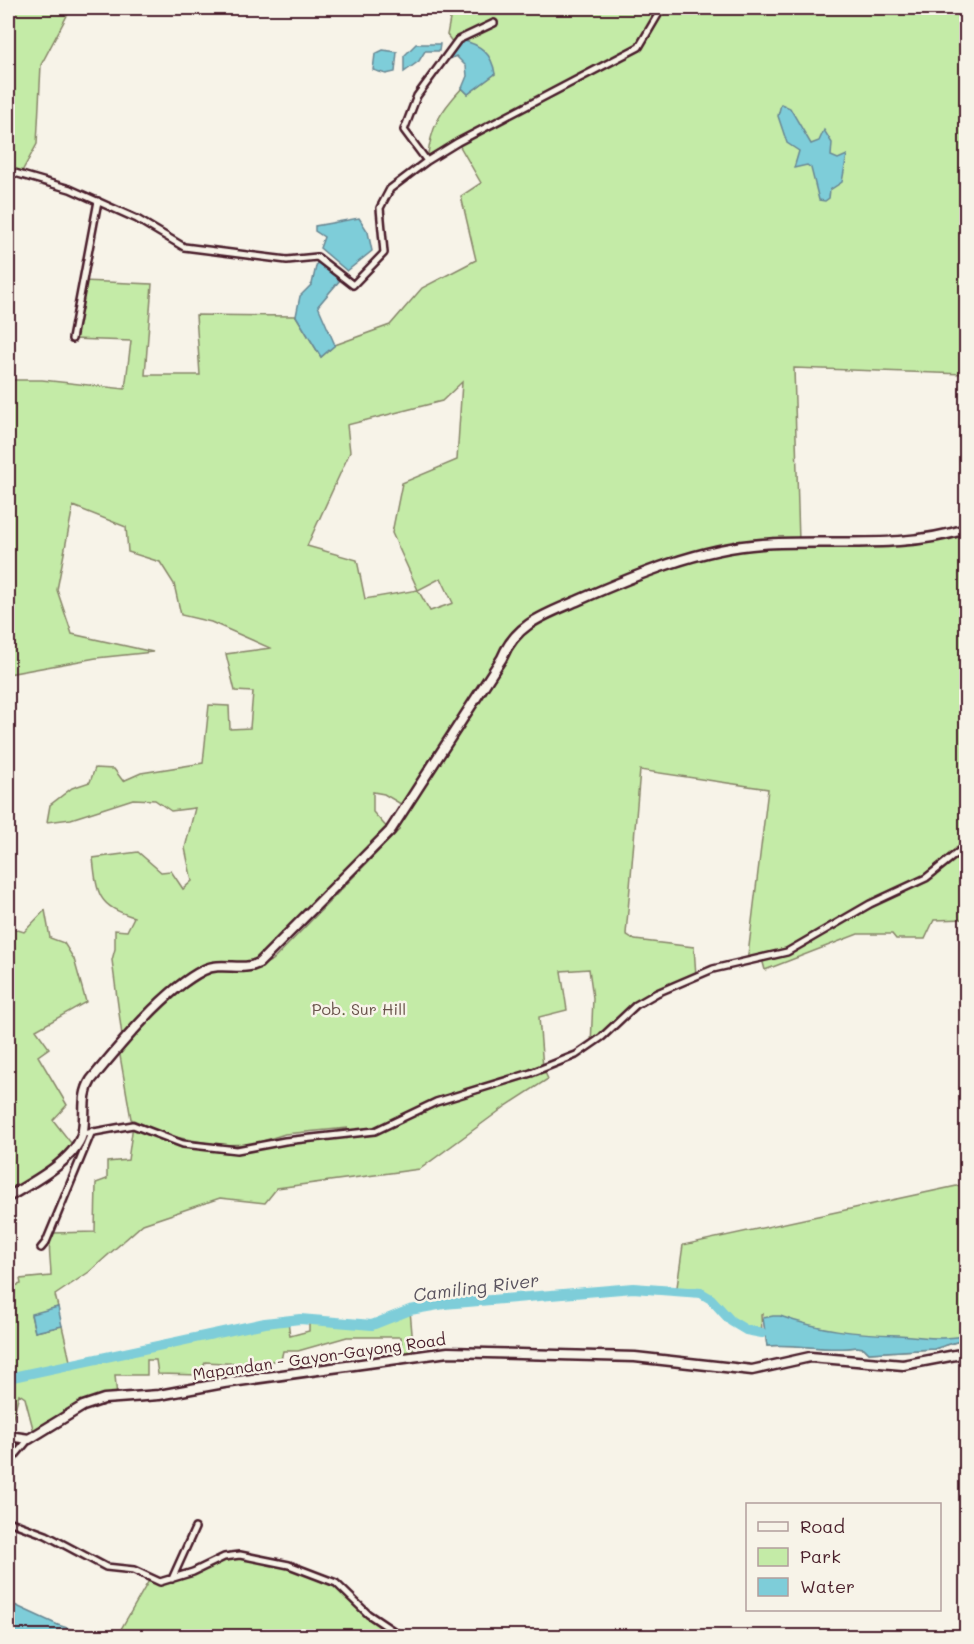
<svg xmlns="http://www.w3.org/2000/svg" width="974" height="1644" font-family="Mali,sans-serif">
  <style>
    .green { fill: #c4eba7; stroke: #878569; stroke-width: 1.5; fill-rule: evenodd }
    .water { fill: #7ecdd9; stroke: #698793; stroke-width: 1.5 }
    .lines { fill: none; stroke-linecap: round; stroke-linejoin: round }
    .river { stroke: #7ecdd9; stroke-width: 10 }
    .street-casing { stroke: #4a1f2b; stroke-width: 10 }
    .secondary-casing { stroke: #4a1f2b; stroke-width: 13 }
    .street { stroke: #f7f3e8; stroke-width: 5 }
    .secondary { stroke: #f7f3e8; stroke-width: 8 }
    .labels { text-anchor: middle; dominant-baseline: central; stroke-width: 5; stroke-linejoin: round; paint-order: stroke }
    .park-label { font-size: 16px; fill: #68524a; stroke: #f7f3e8 }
    .street-label { font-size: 16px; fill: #4a1f2b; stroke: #f7f3e8 }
    .water-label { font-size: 18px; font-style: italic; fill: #5a535f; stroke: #f7f3e8 }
  </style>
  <rect width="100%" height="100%" fill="#f7f3e8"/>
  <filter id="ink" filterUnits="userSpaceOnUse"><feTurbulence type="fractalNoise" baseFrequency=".0167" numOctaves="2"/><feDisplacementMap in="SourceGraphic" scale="12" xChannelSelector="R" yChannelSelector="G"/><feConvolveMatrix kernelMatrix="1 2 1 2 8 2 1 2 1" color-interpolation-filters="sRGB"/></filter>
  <g filter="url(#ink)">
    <path class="green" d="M8,8h63l-30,57 -4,79 -17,31 -12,-3z
      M452,8h514l-2,366 -170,-6 5,174h92l75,-10v387l-32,1 -9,19h-29l-4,-5h-34l-93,36 -3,-11 -15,4 21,-174 -128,-19 -14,164 9,6 59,7 2,29 -46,21 -18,12 -41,37 2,-48 -4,-29 -28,2 6,39 -28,7 4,51 5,11 -42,27 -86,63 -143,19 -12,15 -45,-5 -77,26 -54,48 -34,23 3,12 -27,8 4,17 27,-6 9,39 194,-42 23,-2 2,15 19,-5v-11l63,5 38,-15 4,47 -32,4 3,-8 17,-1 -1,-15h-54l-49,14h-15l-2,9 -38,4 -38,-2 -4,13 -43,-1 -2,-14h-9v15h-32l2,22 -21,4 -61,35 -10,-38 -6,-4 -11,42v-148l13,-4 -1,-5 31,-3c0,-15 -4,-29 1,-43l43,-1 1,-49 11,-4v-17l21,-2 5,-35 34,15 52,10 94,-11 35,-11 -63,6 -32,10 -34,1 -50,-9 -38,-17 -12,-69 62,-59 32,-21h41l19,-10 126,-130 -1,-10 8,-13 -22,-13 -11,-2v20l17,19 -133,133 -35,1 -34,15 -65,63 -11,-83 3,-11v-19l12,1 7,-14c-36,-11 -37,-22 -41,-59l45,-6 23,20 10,-1 12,18 9,-8 -7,-33 10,-40 -24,3 -16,-11 -22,-1 -62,20 -24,3 3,-17 22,-17 18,-6 5,-14 19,1 9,12 18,-8 62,-10 6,-58 20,1 1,23 20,-1 3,-36 -18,-1 -9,-37 44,-6 -59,-26 -30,-7 -7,-31 -14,-22 -32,-10 -2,-25 -53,-21 -16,84 15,44 81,18 -57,6 -88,16v-294h34l83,9 6,-48 -59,-2 11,-58 69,3 -7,91h55l-4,-60 100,1 25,41 14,-12 55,-20 32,-37 54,-28 -15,-64 20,-13 -23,-40 -31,18c4,-35 12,-48 35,-73l6,6 27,-20 -42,-31 -6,-8zM462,382l-5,78 -55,23 -10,50 26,57 -53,9 -8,-39 -50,-14 43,-94 -3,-27 95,-24zM441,578l12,25 -23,8 -12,-21z
      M45,910l5,28 14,5 10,16 12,43 -50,28 13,18 -11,8 29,49 -14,15 22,28 -67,49v-270l16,5z
      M966,1184v59l-4,54 4,-1v43l-32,10 -65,4 -5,-5 -7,-1c-31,5 -61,-5 -90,-1l-4,-32 -2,1 1,18 -31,-12 -19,-22 -11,-6 -68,-5 44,-1 6,-42z
      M240,1555l88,23 72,58h-283l34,-59 9,5c27,-8 52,-21 80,-27z"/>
    <path class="water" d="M460,40c20,4 32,13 35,34l-27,20 -6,-6 5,-12 -1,-10 -10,-10 -8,4z
      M416,44h24l-1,7h-14l-6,10 -15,11v-16z
      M383,50l14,2 -2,20 -9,2 -13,-4 2,-16z
      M781,104l9,4 21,36 8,-3 5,-11 8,13 -1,13 7,3 9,-4 -5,27 -12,8 -1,8 -4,3 -6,-1 -8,-32 -4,-3 -13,3 5,-17 -12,-8 -9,-27z
      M359,218l9,14 4,19 -25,20 -27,-23 4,-11 -9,-6v-5z
      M317,262l23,18 -22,26 17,39 -14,12 -25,-41 4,-20 12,-12z
      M58,1307l4,19 -27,6 -4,-18z
      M773,1316h7c39,14 77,18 118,19 23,1 46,6 68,0v4l-32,10 -65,4 -5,-5 -7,-1c-30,5 -61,-4 -90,-1l-4,-28z
      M8,1602l50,23 34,11h-84z"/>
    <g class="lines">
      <path class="river" d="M8,1378l257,-55 35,-4 72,6 38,-15 34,-6 189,-16 68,5 10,6 20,22 15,9 16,3"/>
      <defs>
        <path id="street" d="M427,161l-23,-31 13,-34 41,-56 36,-17
          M8,171l62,18 67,30 47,28 103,13 30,-3 36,28 31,-32 -4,-45 10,-19 37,-28 31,-19 181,-95 23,-39
          M72,339l26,-138
          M83,1134l50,-9 50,19 54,6 48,-9 90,-10 61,-29 95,-29 45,-18 26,-18 34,-32 21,-12 56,-24 74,-17 83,-48 56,-26 40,-32
          M41,1248l5,-6 46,-111
          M8,1464l21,-25
          M8,1521l38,14 60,32 28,3 26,12 33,-10 31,-15 16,-2 49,10 47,18 32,31 33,22
          M172,1579l23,-51"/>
        <path id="secondary" d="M8,1197c23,-14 71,-38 75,-67 3,-18 -2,-34 8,-50 27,-33 75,-92 113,-110 17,-9 38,2 55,-7l131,-132 112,-173c14,-35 45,-44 77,-58 57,-25 121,-52 183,-56 68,-5 138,6 204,-15
          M8,1436l21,3 54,-33 21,-7 55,-4 65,-12 224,-31 187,5 117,13 58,-13 93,8 63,-12"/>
      </defs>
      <use href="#street" class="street-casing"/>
      <use href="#secondary" class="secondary-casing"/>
      <use href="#street" class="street"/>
      <use href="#secondary" class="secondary"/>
    </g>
  </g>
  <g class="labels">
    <g class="park-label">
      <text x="359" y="1008">Pob. Sur Hill</text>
    </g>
    <g class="street-label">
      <text transform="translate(319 1356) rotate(-8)">Mapandan - Gayon-Gayong Road</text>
    </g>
    <g class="water-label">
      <text transform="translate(476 1287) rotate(-7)">Camiling River</text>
    </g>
  </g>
  <rect width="974" height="1644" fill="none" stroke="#f7f3e8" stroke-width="30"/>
  <rect x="15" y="15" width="944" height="1614" fill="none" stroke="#4a1f2b" stroke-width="2" filter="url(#ink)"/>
  <rect x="746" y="1503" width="195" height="108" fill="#f7f3e8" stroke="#b29e9c" stroke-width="1.5"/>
  <rect x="758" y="1522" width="30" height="9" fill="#f7f3e8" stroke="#b29e9c" stroke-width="1.5"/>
  <text x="800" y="1533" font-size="18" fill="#4a1f2b">Road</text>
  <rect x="758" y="1548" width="30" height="18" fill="#c4eba7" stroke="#b29e9c" stroke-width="1.5"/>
  <text x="800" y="1563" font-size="18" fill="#4a1f2b">Park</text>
  <rect x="758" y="1578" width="30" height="18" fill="#7ecdd9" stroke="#b29e9c" stroke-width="1.5"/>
  <text x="800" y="1593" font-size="18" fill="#4a1f2b">Water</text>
</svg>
